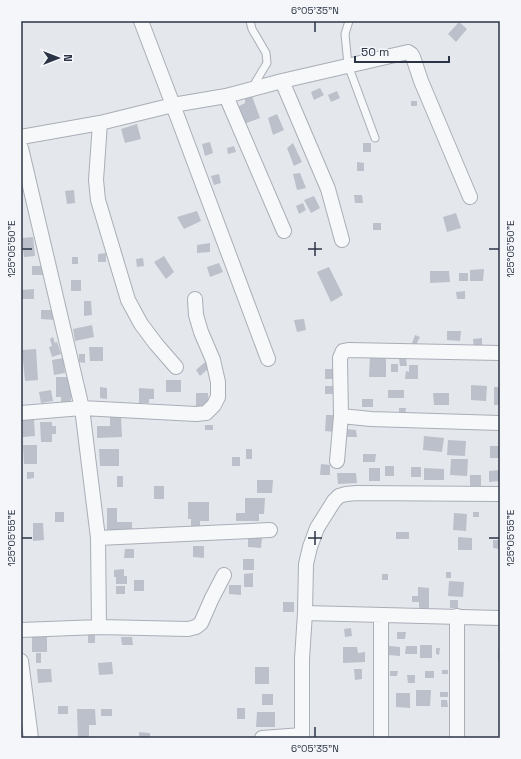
<svg xmlns="http://www.w3.org/2000/svg" width="521" height="759" font-family="'Space Grotesk',sans-serif">
  <style>
    .building { fill: #bbc0ca }
    .lines { fill: none; stroke-linecap: round; stroke-linejoin: round }
    .service-casing { stroke: #a9aeb7; stroke-width: 9 }
    .minor-casing { stroke: #a9aeb7; stroke-width: 16 }
    .service { stroke: #f7f8fa; stroke-width: 7 }
    .minor { stroke: #f7f8fa; stroke-width: 14 }
    .ticks { fill: none; stroke: #2b3445; stroke-width: 1.5 }
    .neatline { fill: none; stroke: #2b3445; stroke-width: 1.5 }
    .ticks-label { font-size: 10px; text-anchor: middle; fill: #2b3445 }
  </style>
  <rect width="100%" height="100%" fill="#e4e7ec"/>
  <path class="building" d="M459,22l8,7 -11,13 -8,-8z
    M320,88l4,7 -10,5 -3,-8z
    M337,91l3,7 -9,4 -3,-7z
    M252,96l8,22 -16,6 -5,-18 6,-3v-5z
    M411,101h6v5h-6z
    M277,114l7,16 -11,5 -5,-17z
    M137,124l4,15 -16,4 -4,-14z
    M210,142l3,11 -8,3 -3,-12z
    M293,143l9,19 -8,4 -7,-18z
    M363,143h8v9h-8z
    M234,146l2,6 -8,2 -1,-6z
    M357,162l7,1v8h-7z
    M300,173l6,15 -9,2 -4,-16z
    M219,174l2,9 -7,2 -3,-9z
    M74,190l1,13 -8,1 -2,-13z
    M354,195h8l1,8h-8z
    M314,196l6,12 -9,5 -7,-13z
    M303,203l3,7 -7,4 -3,-8z
    M197,211l4,10 -17,8 -7,-12z
    M456,213l5,15 -14,4 -4,-15z
    M373,223h8v7h-8z
    M33,237l2,19 -11,1 -2,-19z
    M210,243v9l-13,1v-8z
    M106,253v9h-8v-8z
    M164,256l10,16 -8,7 -12,-17z
    M72,257h6v7h-6z
    M143,258l1,8 -7,1 -1,-8z
    M219,263l4,9 -13,5 -3,-10z
    M32,266h12v9h-12z
    M329,267l14,28 -12,7 -14,-30z
    M484,269l-1,12h-13v-11z
    M430,271h19l1,11 -20,1z
    M459,273h9v8h-9z
    M71,280h10v11h-10z
    M34,289v10h-13v-9z
    M465,291v8h-8l-1,-7z
    M84,301h7l1,14 -8,1z
    M41,310h14v10l-14,-1z
    M304,319l2,11 -9,2 -3,-12z
    M92,325l2,12 -19,4 -2,-12z
    M447,331h14l-1,10 -13,-1z
    M415,335l5,2 -4,8 -4,-2z
    M53,337l2,6 2,-1 4,12 -9,3 -3,-10 3,-1 -2,-7z
    M482,338v8l-8,1 -1,-8z
    M89,347h14v14h-13z
    M36,349l2,31 -13,1 -3,-31z
    M79,354h6v9l-6,-1z
    M370,356h16v21h-17z
    M63,358l2,15 -11,2 -2,-15z
    M399,358h7l1,8h-7z
    M205,362l4,6 -9,8 -4,-6z
    M391,364h7v8h-7z
    M409,365h9v14h-13l1,-8 3,1z
    M325,369h11v10h-11z
    M56,377h15v26h-10v-6h-5z
    M166,380h15v12h-15z
    M471,385l16,1 -1,15 -15,-1z
    M325,386h11l1,8h-12z
    M100,387l7,1v11l-7,-1z
    M494,387h6v18h-6z
    M139,388l15,1v10h-5v4h-10z
    M51,390l2,11 -12,2 -2,-11z
    M388,390h16v8h-16z
    M196,393h12l1,16 -13,1z
    M433,393h16v12h-15z
    M362,399h11v8h-11z
    M399,408h7l-1,7h-6z
    M326,415h10l-1,17 -10,-1z
    M110,417h11l1,20 -25,1v-12h13z
    M23,418h11l1,18 -12,1z
    M40,422h12v4h4v8h-4v8h-11z
    M205,425h8v5h-8z
    M346,429l10,1 1,7h-11z
    M424,436l20,2 -2,14 -19,-2z
    M448,440l18,1 -1,15 -18,-1z
    M23,445h14v19h-13z
    M490,446h10v12h-10z
    M99,449h20v17h-19z
    M246,449h6v10h-6z
    M363,454h13l-1,8h-12z
    M232,457h8v9h-8z
    M451,459h17l-1,17 -17,-1z
    M321,464l9,1v10h-10z
    M385,466h9v10h-9z
    M411,467h10v10h-10z
    M369,468h11v13h-11z
    M424,468l20,1v11h-20z
    M500,470v11l-11,1v-11z
    M27,472h7v6l-7,1z
    M337,473h19l1,10 -19,1z
    M470,475h11v14h-11z
    M117,476h6v11h-6z
    M257,480h16l-1,13h-15z
    M154,486h10v13h-10z
    M245,498h20l-1,16h-5v7h-23v-8h9z
    M188,502h21v19h-9v5h-9v-7h-3z
    M107,508h10v14h15v9h-25z
    M55,512h9v10h-9z
    M473,512h6v5h-6z
    M454,513l13,1 -1,17 -13,-1z
    M33,523h10l1,17 -11,1z
    M396,532h13v7h-13z
    M248,537l14,1 -1,10 -13,-1z
    M458,537l14,1v12h-14z
    M493,540h7v9l-7,-1z
    M193,546h11v12l-11,-1z
    M125,549h9v9h-10z
    M243,559h11v11h-11z
    M124,569v7h3v8h-11v-7h-2v-7z
    M446,572h5v6h-5z
    M253,573v14h-9v-13z
    M382,574h6v6h-6z
    M134,580h10v11h-10z
    M449,581l15,1 -1,15 -15,-1z
    M229,585h12v10l-12,-1z
    M116,586h9v8h-9z
    M418,587l11,1v20h-10v-6h-7v-6h6z
    M450,600h8v8h-8z
    M283,602h11v10h-11z
    M351,628l1,8 -7,1 -1,-8z
    M397,632h9l-1,7h-8z
    M88,634h7v9h-7z
    M47,636v16h-15v-15z
    M121,637h11l1,8h-11z
    M420,645h12v13h-12z
    M389,646l11,1v9l-12,-1z
    M406,646h11v8h-12z
    M343,647h14l1,6 7,-1v10l-22,1z
    M436,648h4l-1,7 -3,-1z
    M498,650h2v11h-2z
    M36,653h5v10h-5z
    M112,662l1,12 -14,1 -1,-12z
    M255,667h14v17h-14z
    M37,669h14l1,13 -14,1z
    M354,669h8v10l-7,1z
    M442,670h6v4h-6z
    M390,671h8l-1,5h-7z
    M425,671h9v7h-9z
    M407,675h8v8h-7z
    M416,690h15l-1,16h-14z
    M440,692h8v5h-8z
    M396,693h14v15l-14,-1z
    M262,694h11v11h-11z
    M441,700h6l1,7h-7z
    M58,706h10v8h-10z
    M237,708h8v11h-8z
    M77,709h18l1,16h-7v12l-11,1z
    M101,709h11v7h-11z
    M257,712h18v15h-19z
    M139,732l11,1v5h-11z"/>
  <g class="lines">
    <defs>
      <path id="service" d="M250,21l2,8 14,24 1,10 -15,25
        M349,21l-4,13 3,31 27,73"/>
      <path id="minor" d="M282,81l46,108 14,51
        M226,96l58,135
        M100,123l-4,57 2,20 30,100 13,24 15,20 20,23
        M21,137l79,-14 73,-18 -32,-84
        M21,148l61,260 16,130 1,89
        M268,359l-95,-254 53,-9 56,-15 126,-29 3,2 2,3 8,24 49,116
        M21,413l61,-5 114,6 10,-1 8,-8 4,-8v-15l-5,-22 -12,-28 -5,-17 -1,-16
        M341,416l-1,-58 3,-7 5,-1 152,3
        M337,461l4,-45 30,3 129,4
        M98,538l172,-8
        M305,613l195,5
        M381,615v123
        M21,630l78,-3 89,2 8,-2 5,-4 11,-25 12,-23
        M21,661l10,77
        M262,738l40,-3
        M302,738v-79l3,-46 1,-49 4,-17 7,-19 17,-27 5,-5 7,-2 11,-1 143,1
        M457,738v-122"/>
    </defs>
    <use href="#service" class="service-casing"/>
    <use href="#minor" class="minor-casing"/>
    <use href="#service" class="service"/>
    <use href="#minor" class="minor"/>
  </g>
  <path class="ticks" d="M315,22v10M315,242v14M22,249h10M308,249h14M489,249h10M315,531v14M22,538h10M308,538h14M489,538h10M315,727v10"/>
  <rect width="521" height="759" fill="none" stroke="#f4f6f9" stroke-width="44"/>
  <g transform="translate(58 58) rotate(90)" stroke="#f4f6f9" stroke-width="3" paint-order="stroke">
  <path d="M0-3L7 15L0 10L-7 15Z" fill="#2b3445"/>
  <text y="-6" font-size="11" font-weight="bold" text-anchor="middle" fill="#2b3445">N</text>
  </g>
  <path d="M355 56v6h94v-6" fill="none" stroke="#2b3445" stroke-width="2"/>
  <text x="361" y="56" font-size="12" fill="#2b3445" stroke="#f4f6f9" stroke-width="3" paint-order="stroke">50 m</text>
  <rect x="22" y="22" width="477" height="715" class="neatline"/>
  <g class="ticks-label">
    <text x="315" y="14">6°05'35"N</text>
    <text transform="translate(510 249) rotate(-90)" y="4">125°05'50"E</text>
    <text transform="translate(11 249) rotate(-90)" y="4">125°05'50"E</text>
    <text transform="translate(510 538) rotate(-90)" y="4">125°05'55"E</text>
    <text transform="translate(11 538) rotate(-90)" y="4">125°05'55"E</text>
    <text x="315" y="752">6°05'35"N</text>
  </g>
</svg>
